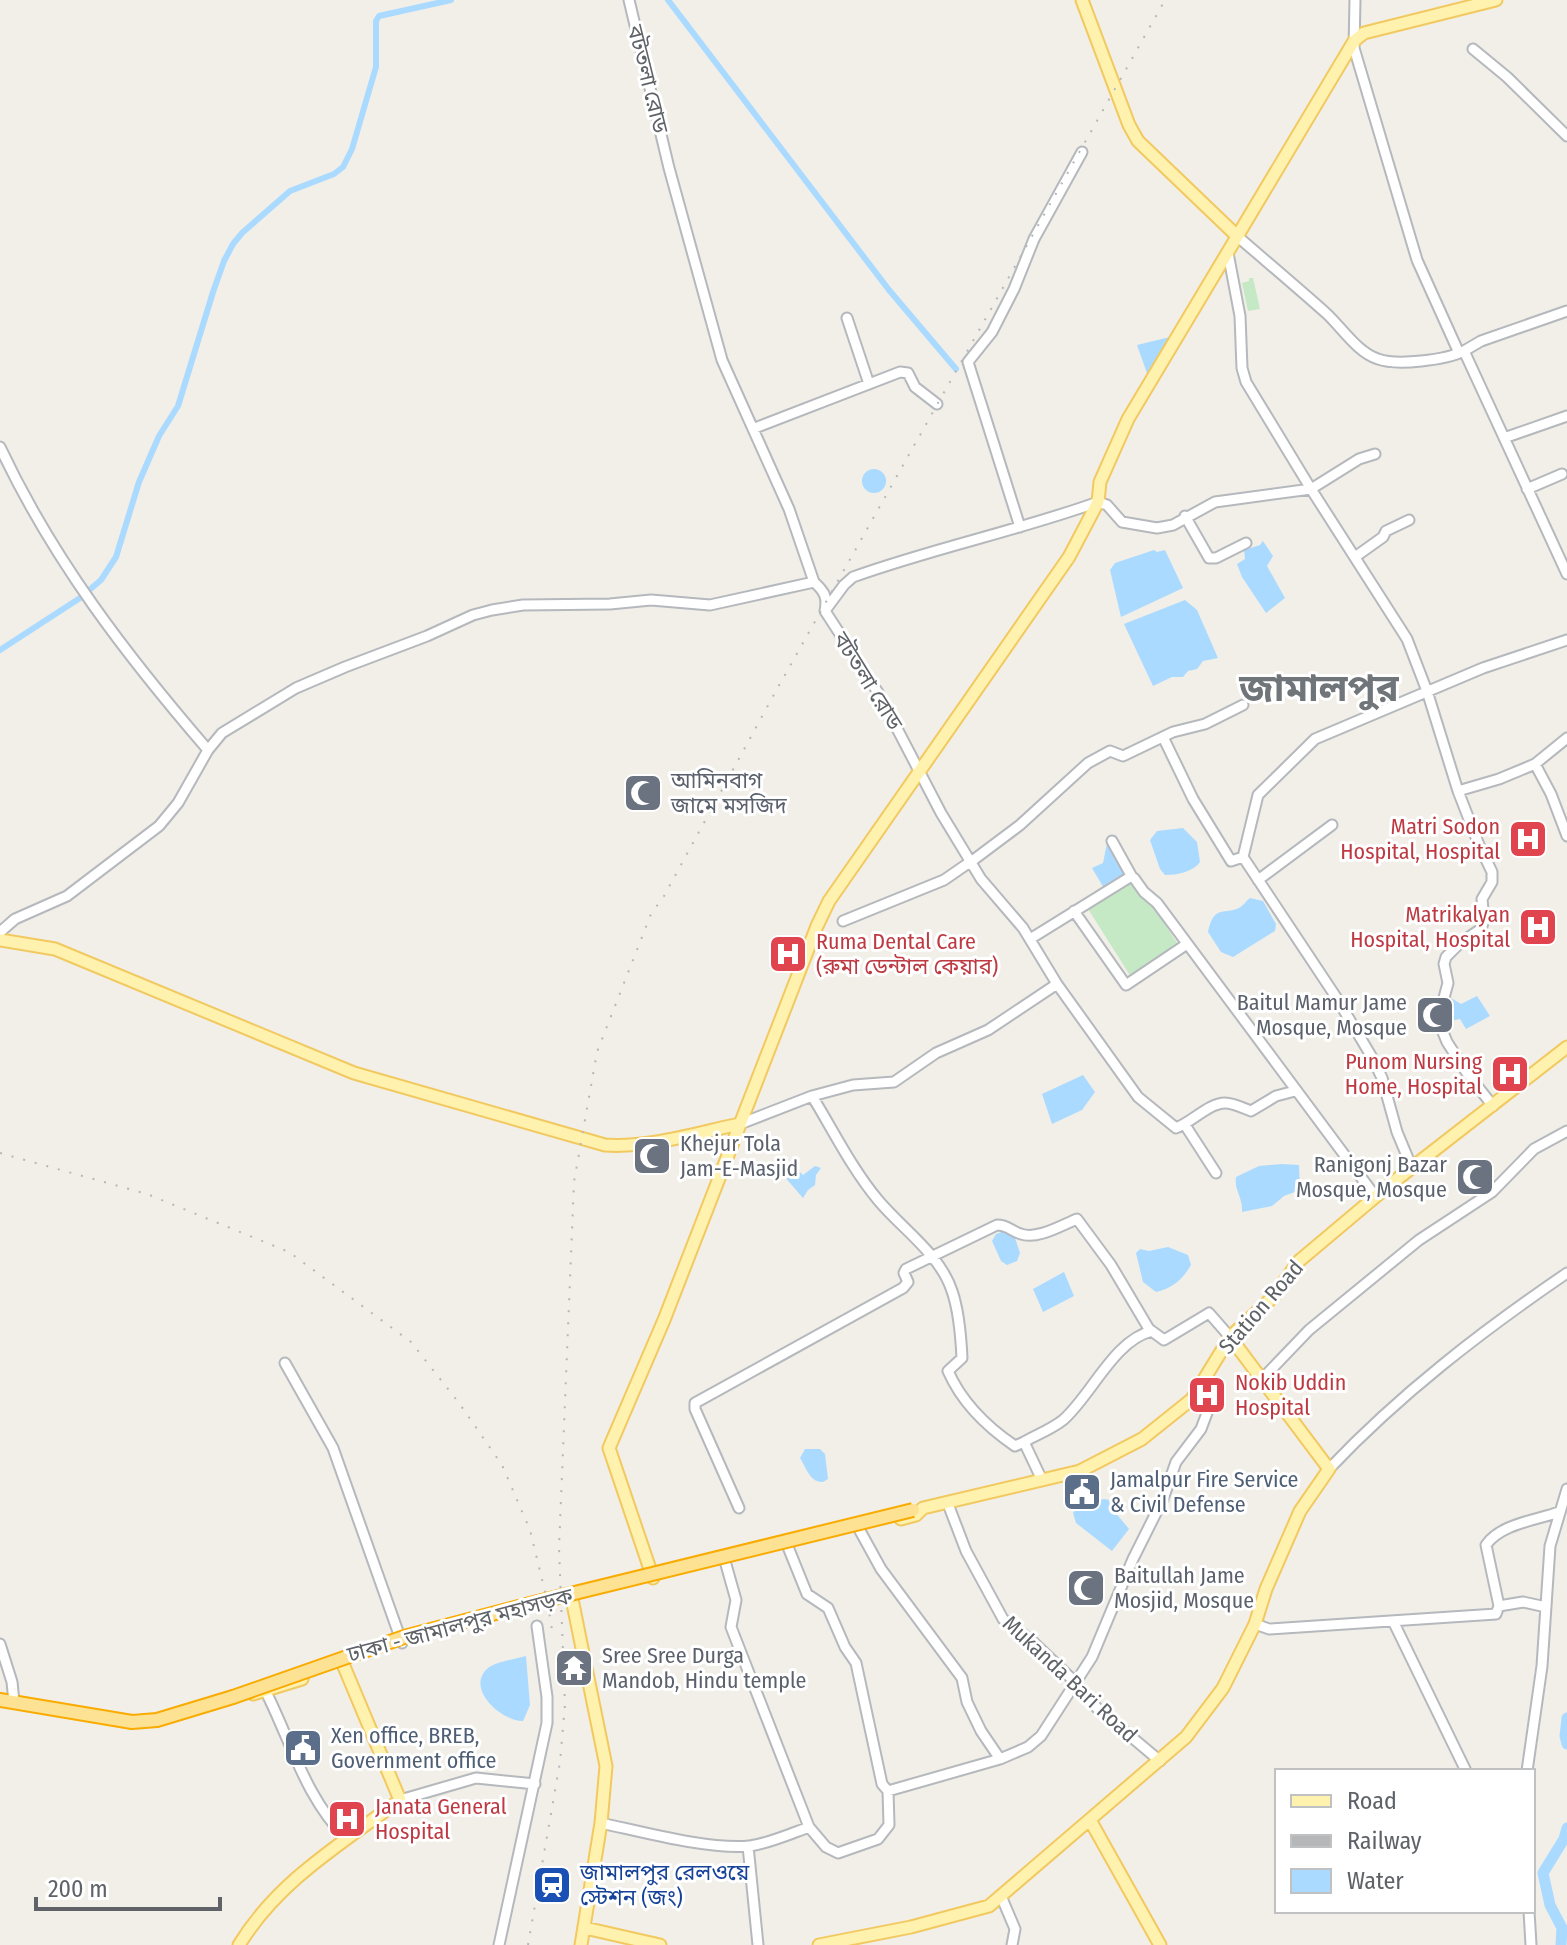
<svg xmlns="http://www.w3.org/2000/svg" width="1567" height="1945" font-family="'Fira Sans Condensed','Noto Sans Bengali',sans-serif">
  <style>
    .green { fill: #c5e8c5 }
    .water { fill: #aadaff }
    .lines { fill: none; stroke-linecap: round; stroke-linejoin: round }
    .canal { stroke: #aadaff; stroke-width: 6 }
    .river { stroke: #aadaff; stroke-width: 11 }
    .minor-casing { stroke: #b5b8bc; stroke-width: 13 }
    .major-casing { stroke: #f2c960; stroke-width: 15 }
    .highway-casing { stroke: #f9ab00; stroke-width: 16 }
    .minor { stroke: #fff; stroke-width: 9 }
    .major { stroke: #fff2af; stroke-width: 11 }
    .highway { stroke: #fde293; stroke-width: 12 }
    .rail { stroke: #b6b7b8; stroke-width: 2; stroke-dasharray: 2 10; stroke-linecap: butt }
    .highway-bridge-casing { stroke: #f9ab00; stroke-width: 16; stroke-linecap: butt }
    .highway-bridge { stroke: #fde293; stroke-width: 12 }
    .labels { text-anchor: middle; dominant-baseline: central; stroke-width: 6; stroke-linejoin: round; paint-order: stroke }
    .street-label { font-size: 22px; fill: #5f6368; stroke: #fff }
    .worship-label { font-size: 22px; fill: #5b616d; stroke: #fff; text-anchor: start }
    .health-label { font-size: 22px; fill: #be3a42; stroke: #fff; text-anchor: end }
    .service-label { font-size: 22px; fill: #4e5e75; stroke: #fff; text-anchor: start }
    .transit-label { font-size: 22px; fill: #164399; stroke: #fff; text-anchor: start }
    .town-label { font-size: 38px; font-weight: bold; fill: #70757a; stroke: #fff }
  </style>
  <rect width="100%" height="100%" fill="#f1efe8"/>
  <path class="green" d="M1249,278h4l7,31 -12,2 -6,-28 7,-2z
    M1132,873l47,73 -48,31 -46,-73z"/>
  <path class="water" d="M1170,337l-22,39 -11,-31z
    M862 481a12 12 0 1 1 24 0a12 12 0 1 1-24 0Z
    M1263,541l10,15 -6,10 18,32 -19,15 -24,-36 -5,-13 8,-5 -1,-9 16,-5z
    M1154,550l3,2 8,-2 18,38 -62,29 -11,-47 5,-7z
    M1185,600l12,10 21,48 -15,3 -6,8 -9,2 -5,6h-11l-19,9 -29,-62z
    M1183,828l14,14 3,20c-7,10 -23,13 -35,13l-5,-6 -10,-29 7,-9z
    M1116,835l19,37 -30,18 -13,-22 11,-5 5,-25z
    M1250,898l13,3 13,23 -1,7 -42,26 -12,-5 -13,-20c6,-27 14,-17 31,-24 4,-2 7,-7 11,-10z
    M1477,996l13,20 -24,13 -6,-10 -9,2 -6,-4 6,-19 10,6z
    M1083,1075l12,17 -13,18 -30,14 -10,-30z
    M1282,1164l17,1 1,25 -16,6 -12,10 -30,6c1,-15 -8,-21 -6,-35l23,-11z
    M794,1166l9,9 12,-9 6,2 -5,7 -1,10 -7,5 -5,8 -20,-23z
    M1004,1231l10,4 6,18 -3,8 -10,4 -6,-4 -9,-20 4,-7z
    M1168,1247l20,8 3,10c-9,15 -18,23 -35,27l-13,-10 -7,-29 4,-4 9,2z
    M1064,1272l10,24 -31,16 -10,-23z
    M805,1449h15l5,5 3,25 -5,3c-13,1 -17,-15 -23,-24z
    M1105,1499l4,1 1,6 19,23 -17,22 -36,-28 -3,-10 8,-10z
    M526,1656l4,49 -7,16c-20,1 -59,-32 -35,-53 8,-6 27,-9 38,-12z"/>
  <g class="lines">
    <path class="canal" d="M668,0l221,290 67,79
      M0,650l80,-52 21,-18 15,-23 23,-75 20,-46 19,-30 35,-114 11,-31 9,-17 9,-11 48,-42 44,-17 9,-7 9,-18 24,-82v-46l3,-5 72,-16"/>
    <path class="river" d="M1567,1718l-2,18 2,8
      M1561,1945l1,-17 -12,-23 -7,-32 21,-34 3,-11"/>
    <defs>
      <path id="minor" d="M629,0l40,168 53,192 67,149 25,73c10,9 14,15 11,29l54,83 62,119 40,66 42,49 34,56 81,113 38,31c16,-6 33,-25 49,-25 8,0 18,5 26,8l25,-15 19,-5
        M1355,0l-1,48 63,212 42,93
        M1473,49l34,28 60,59
        M1237,236c30,26 61,52 90,78 15,14 31,39 51,45 19,7 68,1 86,-8l103,223
        M1228,253l12,63 2,52 4,14 65,107 96,150 20,52 31,100 21,54 13,27v10l-10,17 2,21 -3,9 -21,14 -14,14 -2,7 4,19 -10,37 9,22 20,31 26,33
        M847,318l22,66
        M1464,351l17,-10 86,-30
        M755,428l145,-56 8,1 7,14 22,17
        M1504,438l63,-22
        M0,447c53,113 127,209 208,303
        M1527,489l35,-15
        M1185,516l24,42h7l30,-15
        M1020,527l-52,-165 24,-30 22,-43 20,-50 48,-87
        M1355,557l28,-20 3,-6 23,-11
        M827,608l17,-23 9,-8c81,-29 164,-46 245,-75l9,3 15,17 35,6 16,-3 42,-23 96,-13 48,-30 16,-5
        M1163,737l30,62 38,62 12,-4 93,140 37,62 9,19 15,54 15,36
        M1535,764l16,30 16,42
        M1458,791l41,-12 36,-15 32,-26
        M1112,841l20,36
        M1243,857l15,-62 57,-56 168,-71 84,-28
        M972,861l48,-36 68,-62 22,-12 13,5 50,-24 32,-8 38,-19
        M1258,880l74,-55
        M1074,911l52,74 61,-41
        M843,921l101,-41 26,-18
        M0,932l15,-13 52,-23 92,-70 19,-23 30,-53 14,-17 74,-45 49,-21 82,-31 46,-21 19,-5 31,-5 87,-1 41,-4 59,5 104,-23
        M1030,939l100,-62 4,1 10,14 13,11 218,293
        M812,1096c21,34 40,73 66,104 24,29 62,54 74,91 7,20 9,46 10,67l-14,13c14,32 39,56 67,75l9,-4 18,38
        M740,1124l72,-28 41,-11 41,-3 42,-29 52,-23 69,-46
        M1185,1125l31,48
        M285,1363l48,85 69,195
        M1262,1379l47,-49 110,-90 73,-48 42,-43 33,-18
        M1024,1442c12,-7 28,-13 39,-22 28,-24 51,-80 89,-89
        M1329,1469c71,-75 153,-138 238,-196
        M948,1504l18,47 37,68 28,21 45,43 21,25 63,53
        M739,1508l-44,-99v-6l208,-115 5,-6 -4,-9 2,-4 91,-44c11,0 14,6 24,9 16,6 41,-9 56,-15l34,46 38,64 15,11 45,-27 21,24
        M859,1529l22,40 81,109 5,24 14,29 19,28
        M725,1561l11,39 -5,27 78,200 17,20 12,6 40,-14 11,-14 -1,-34 -6,-7 -26,-121 -11,-16 -17,-39 -21,-14 -19,-47
        M1499,1606l24,-4 23,5
        M1393,1621l73,150
        M1255,1624l14,5 227,-15 3,-8 -13,-61c14,-21 51,-25 73,-33
        M0,1644l12,38 2,20
        M266,1692c25,50 40,107 81,147
        M1527,1771l15,-105 8,-120 17,-57
        M888,1791l112,-32 28,-12 13,-11 51,-79 41,-98 30,-60 13,-37 25,-33 6,-16 -6,-29
        M400,1800l76,-22 59,6
        M601,1823c42,9 108,27 149,23 20,-3 40,-12 59,-19
        M748,1846l10,99
        M1001,1896l14,33 -3,16
        M1529,1911l2,34
        M499,1945l48,-222v-26l-10,-71"/>
      <path id="major" d="M1082,0l47,125 9,16 99,95
        M0,940l55,9 299,124 251,72c45,3 91,-12 135,-21
        M901,1519l15,-4 7,-7 157,-37 62,-32 50,-40 38,-62 43,-40 26,-36 88,-74 180,-140
        M653,1578l-44,-130 55,-128 153,-394 12,-25 240,-344 29,-55 2,-20 28,-63 226,-378 10,-8 132,-33
        M572,1599l34,167 -5,57 -20,122
        M253,1694l49,-15
        M1090,1820l70,125
        M585,1928l75,17
        M239,1945c39,-64 102,-101 161,-145l-57,-136
        M819,1945l92,-18 78,-21 197,-169 37,-49 32,-64 11,-35 34,-78 29,-42 -99,-132"/>
      <path id="highway" d="M0,1700l132,22 25,-2 76,-23"/>
    </defs>
    <use href="#minor" class="minor-casing"/>
    <use href="#major" class="major-casing"/>
    <use href="#highway" class="highway-casing"/>
    <use href="#minor" class="minor"/>
    <use href="#major" class="major"/>
    <use href="#highway" class="highway"/>
    <path class="rail" d="M0,1153l147,41 142,58 122,90 48,61 43,62 28,65 18,74 4,26
      M528,1945l32,-183 5,-58 -6,-156 15,-366 23,-130 54,-138 13,-18 113,-207 388,-689"/>
    <defs>
      <path id="highway-bridge" d="M233,1697l171,-60 130,-34 379,-93"/>
    </defs>
    <use href="#highway-bridge" class="highway-bridge-casing"/>
    <use href="#highway-bridge" class="highway-bridge"/>
  </g>
  <defs>
    <symbol id="mosque-square" viewBox="-11 -11 22 22"><rect x="-9" y="-9" width="18" height="18" rx="4" fill="#6b7280" stroke="#fff"/><path d="M3.5-4.9A6 6 0 1 0 3.5 4.9A5 5 0 1 1 3.5-4.9Z" fill="#fff"/></symbol>
    <symbol id="hospital-square" viewBox="-11 -11 22 22"><rect x="-9" y="-9" width="18" height="18" rx="4" fill="#e0444e" stroke="#fff"/><path d="M-5-5h3v3.5h4V-5h3V5h-3V1.5h-4V5h-3Z" fill="#fff"/></symbol>
    <symbol id="civic-square" viewBox="-11 -11 22 22"><rect x="-9" y="-9" width="18" height="18" rx="4" fill="#5c6f8a" stroke="#fff"/><path d="M-.6-6.5H3V-4.5H.6V-3L4-1V1h2V6H-6V1h2V-1L-.6-3ZM-1.2 2.5V6h2.4V2.5Z" fill="#fff"/></symbol>
    <symbol id="temple-square" viewBox="-11 -11 22 22"><rect x="-9" y="-9" width="18" height="18" rx="4" fill="#6b7280" stroke="#fff"/><path d="M0-6L5-2H3V0L6.5 2.5H4V6H1.5V3h-3V6H-4V2.5H-6.5L-3 0V-2H-5Z" fill="#fff"/></symbol>
    <symbol id="station-square" viewBox="-11 -11 22 22"><rect x="-9" y="-9" width="18" height="18" rx="4" fill="#1a4fb4" stroke="#fff"/><path d="M-3-6H3Q5-6 5-4V2Q5 4 3 4L4.5 6H3L1.5 4h-3L-3 6H-4.5L-3 4Q-5 4-5 2V-4Q-5-6-3-6ZM-3.5-4v3h7v-3ZM-3.5 1v1.5H-2V1ZM2 1v1.5H3.5V1Z" fill="#fff"/></symbol>
  </defs>
  <g fill-rule="evenodd">
    <use href="#mosque-square" x="621" y="771" width="44" height="44"/>
    <use href="#hospital-square" x="1506" y="817" width="44" height="44"/>
    <use href="#hospital-square" x="1516" y="905" width="44" height="44"/>
    <use href="#hospital-square" x="766" y="932" width="44" height="44"/>
    <use href="#mosque-square" x="1413" y="993" width="44" height="44"/>
    <use href="#hospital-square" x="1488" y="1052" width="44" height="44"/>
    <use href="#mosque-square" x="630" y="1134" width="44" height="44"/>
    <use href="#mosque-square" x="1453" y="1155" width="44" height="44"/>
    <use href="#hospital-square" x="1185" y="1373" width="44" height="44"/>
    <use href="#civic-square" x="1060" y="1470" width="44" height="44"/>
    <use href="#mosque-square" x="1064" y="1566" width="44" height="44"/>
    <use href="#temple-square" x="552" y="1646" width="44" height="44"/>
    <use href="#civic-square" x="281" y="1726" width="44" height="44"/>
    <use href="#hospital-square" x="325" y="1797" width="44" height="44"/>
    <use href="#station-square" x="530" y="1863" width="44" height="44"/>
  </g>
  <g class="labels">
    <g class="street-label">
      <text transform="translate(648 79) rotate(76)">বটতলা রোড</text>
      <text transform="translate(868 681) rotate(58)">বটতলা রোড</text>
      <text transform="translate(1261 1307) rotate(-49)">Station Road</text>
      <text transform="translate(460 1625) rotate(-15)">ঢাকা - জামালপুর মহাসড়ক</text>
      <text transform="translate(1070 1679) rotate(43)">Mukanda Bari Road</text>
    </g>
    <g class="worship-label">
      <text x="671" y="780">আমিনবাগ<tspan x="671" dy="25">জামে মসজিদ</tspan></text>
      <text x="1407" y="1002" text-anchor="end">Baitul Mamur Jame<tspan x="1407" dy="25">Mosque, Mosque</tspan></text>
      <text x="680" y="1143">Khejur Tola<tspan x="680" dy="25">Jam-E-Masjid</tspan></text>
      <text x="1447" y="1164" text-anchor="end">Ranigonj Bazar<tspan x="1447" dy="25">Mosque, Mosque</tspan></text>
      <text x="1114" y="1575">Baitullah Jame<tspan x="1114" dy="25">Mosjid, Mosque</tspan></text>
      <text x="602" y="1655">Sree Sree Durga<tspan x="602" dy="25">Mandob, Hindu temple</tspan></text>
    </g>
    <g class="health-label">
      <text x="1500" y="826">Matri Sodon<tspan x="1500" dy="25">Hospital, Hospital</tspan></text>
      <text x="1510" y="914">Matrikalyan<tspan x="1510" dy="25">Hospital, Hospital</tspan></text>
      <text x="816" y="941" text-anchor="start">Ruma Dental Care<tspan x="816" dy="25">(রুমা ডেন্টাল কেয়ার)</tspan></text>
      <text x="1482" y="1061">Punom Nursing<tspan x="1482" dy="25">Home, Hospital</tspan></text>
      <text x="1235" y="1382" text-anchor="start">Nokib Uddin<tspan x="1235" dy="25">Hospital</tspan></text>
      <text x="375" y="1806" text-anchor="start">Janata General<tspan x="375" dy="25">Hospital</tspan></text>
    </g>
    <g class="service-label">
      <text x="1110" y="1479">Jamalpur Fire Service<tspan x="1110" dy="25">&amp; Civil Defense</tspan></text>
      <text x="331" y="1735">Xen office, BREB,<tspan x="331" dy="25">Government office</tspan></text>
    </g>
    <g class="transit-label">
      <text x="580" y="1872">জামালপুর রেলওয়ে<tspan x="580" dy="25">স্টেশন (জং)</tspan></text>
    </g>
    <g class="town-label">
      <text x="1319" y="688">জামালপুর</text>
    </g>
  </g>
  <rect x="1275" y="1769" width="260" height="144" fill="#ffffff" stroke="#bfc1c3" stroke-width="2"/>
  <rect x="1291" y="1795" width="40" height="12" fill="#fff2af" stroke="#bfc1c3" stroke-width="2"/>
  <text x="1347" y="1809" font-size="24" fill="#5f6368">Road</text>
  <rect x="1291" y="1835" width="40" height="12" fill="#b6b7b8" stroke="#bfc1c3" stroke-width="2"/>
  <text x="1347" y="1849" font-size="24" fill="#5f6368">Railway</text>
  <rect x="1291" y="1869" width="40" height="24" fill="#aadaff" stroke="#bfc1c3" stroke-width="2"/>
  <text x="1347" y="1889" font-size="24" fill="#5f6368">Water</text>
  <path d="M36 1897v12h184v-12" fill="none" stroke="#5f6368" stroke-width="4"/>
  <text x="48" y="1897" font-size="24" fill="#5f6368" stroke="#ffffff" stroke-width="6" paint-order="stroke">200 m</text>
</svg>
